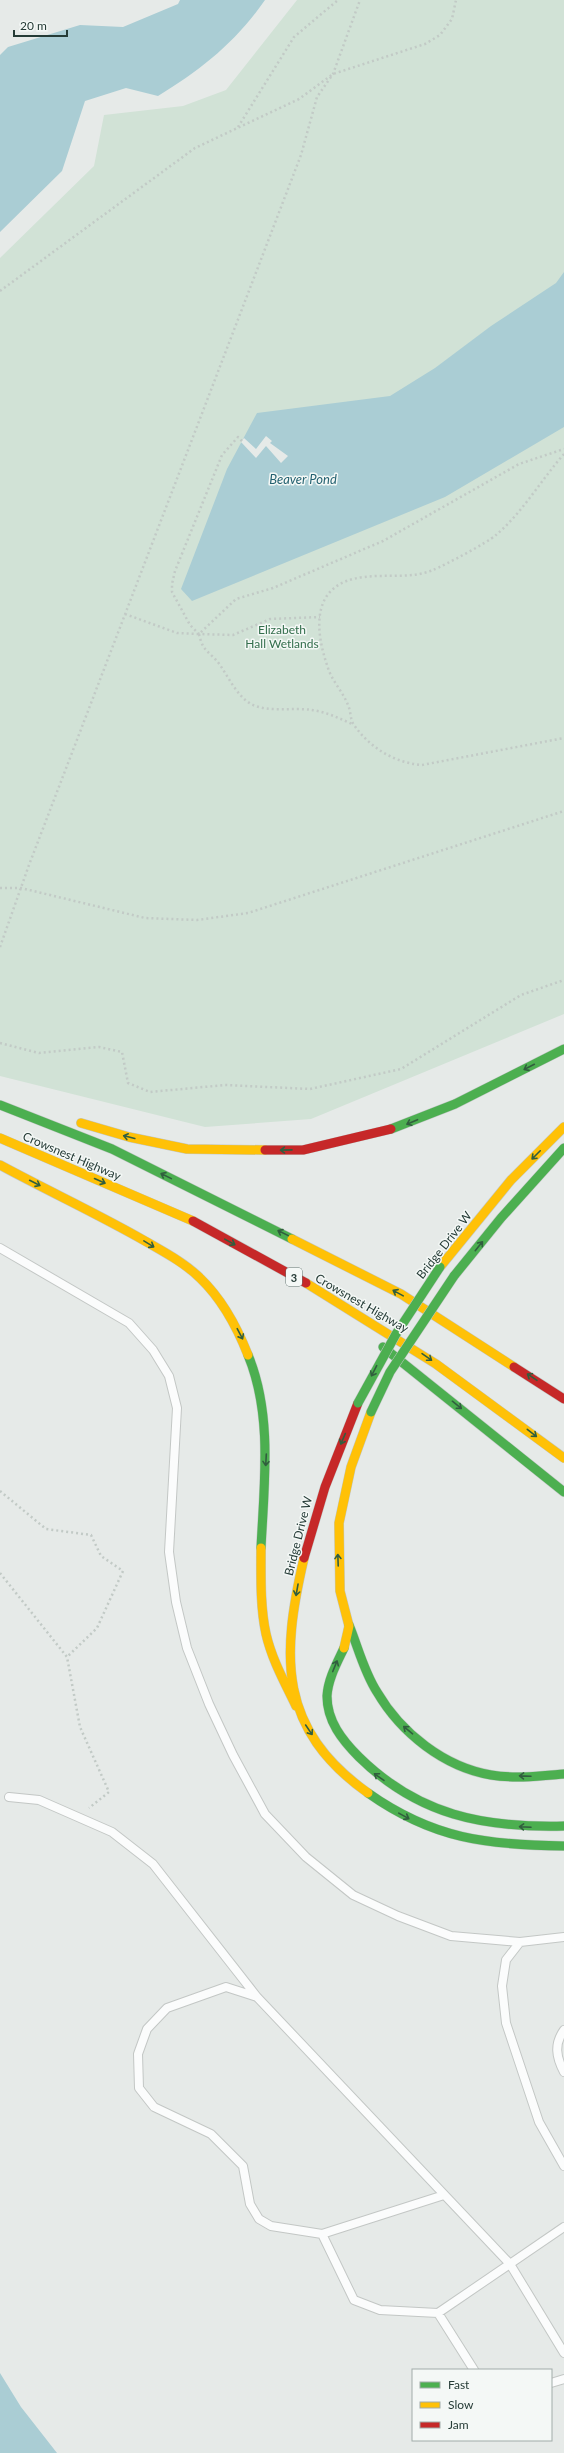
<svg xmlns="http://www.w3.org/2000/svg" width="564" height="2453" font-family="Lato,sans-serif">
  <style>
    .green { fill: #d1e2d6 }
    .water { fill: #aacdd4 }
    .pier { fill: #e6eae8 }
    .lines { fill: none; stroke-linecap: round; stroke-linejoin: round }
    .lane-casing { stroke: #c3c7c5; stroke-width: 10 }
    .fast-casing { stroke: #c1c7c5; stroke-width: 10 }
    .slow-casing { stroke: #c1c7c5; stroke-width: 10 }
    .jam-casing { stroke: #c1c7c5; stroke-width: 10 }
    .path { stroke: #c2cac6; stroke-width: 2.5; stroke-dasharray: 2 3; stroke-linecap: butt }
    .lane { stroke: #fbfcfc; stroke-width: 8 }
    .fast { stroke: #4caf50; stroke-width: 9 }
    .slow { stroke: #ffc107; stroke-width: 9 }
    .jam { stroke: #c62828; stroke-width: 9 }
    .fast-bridge-casing { stroke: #c1c7c5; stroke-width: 10; stroke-linecap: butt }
    .fast-bridge { stroke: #4caf50; stroke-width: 9 }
    .oneway { stroke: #315e3e }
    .labels { text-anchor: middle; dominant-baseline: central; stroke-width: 3; stroke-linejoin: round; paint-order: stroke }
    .shield { fill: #f4f8f6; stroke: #637470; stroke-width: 1 }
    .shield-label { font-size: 11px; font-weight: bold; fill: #253b36 }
    .park-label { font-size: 12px; fill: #336e4c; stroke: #f4f8f6 }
    .street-label { font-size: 12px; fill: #253b36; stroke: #f4f8f6 }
    .water-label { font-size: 13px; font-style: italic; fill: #256271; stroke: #f4f8f6 }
  </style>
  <rect width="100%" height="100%" fill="#e6eae8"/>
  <path class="green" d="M297,0h267v1014l-253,105 -106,8 -205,-51v-818l94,-92 10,-51 79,-9 43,-16z"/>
  <path class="water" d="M180,0h85c-29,42 -64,70 -107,96l-32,-8 -41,13 -23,70 -62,61v-177l8,-8 72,-22 43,2 55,-23z
    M564,272v155l-119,70 -253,104 -11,-12 46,-120 30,-56 133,-17 45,-28 56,-42 65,-43z
    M0,2373l21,34 36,46h-57z"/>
  <path class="pier" d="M266,436l6,5 -2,2 18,13 -7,7 -15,-17 -10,12 -15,-16 3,-4 12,11z"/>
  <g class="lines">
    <defs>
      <path id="lane" d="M0,1248l129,75 24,27 16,26 8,32 -8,144 7,50 11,46 22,56 24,51 32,59 41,43 47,38 45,21 53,20 69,6
        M9,1797l30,3 73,32 41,32 104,133
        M564,1937l-44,5 -14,18 -4,26 4,37 33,99 25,44
        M564,2030c-10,14 -8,27 0,42
        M444,2195l-122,39 -51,-8 -12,-7 -9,-15 -7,-38 -32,-32 -57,-27 -15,-19 -1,-34 9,-25 20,-21 59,-21 31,10 253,267 54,89
        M322,2234l32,66 26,10 58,3 36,57
        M438,2313l126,-86
        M551,2383l13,-4"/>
      <path id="fast" d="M0,1105l112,44 180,90
        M391,1129l64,-25 109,-55
        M454,1276l47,-58 63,-70
        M383,1347l181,145
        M248,1355c25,60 16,130 13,193
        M349,1625c9,22 15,47 28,67 24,41 67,75 114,83 24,4 49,1 73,-1
        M344,1648c-7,15 -16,31 -17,48 0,25 15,44 32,61 59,58 124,71 205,69
        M368,1793c65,46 119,52 196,53"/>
      <path id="slow" d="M81,1123l48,14 58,12 78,1
        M0,1138l193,83
        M0,1165c48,26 98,49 145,76 19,11 40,22 55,37 23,22 37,49 48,77
        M292,1239l109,55 113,73
        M440,1267l71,-87 53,-53
        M306,1283l130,81 128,94
        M261,1548c0,28 -1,58 5,86 6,26 19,49 30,72
        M304,1558c-23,99 -26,171 64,235
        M344,1648l5,-22 -9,-35 -1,-68 12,-56 20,-55"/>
      <path id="jam" d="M265,1150h38l88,-21
        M193,1221l113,62
        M514,1367l50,32
        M304,1558l21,-71 33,-84"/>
    </defs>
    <use href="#lane" class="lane-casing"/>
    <use href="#fast" class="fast-casing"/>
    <use href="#slow" class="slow-casing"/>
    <use href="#jam" class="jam-casing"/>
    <path class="path" d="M238,127l56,-90 44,-37
      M0,291l195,-143 104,-49 34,-25 92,-30 15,-9 12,-16 4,-19
      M242,441l-4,-4 -16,18 -47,116 -3,13v8l18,33 9,9 34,1 37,-16 50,-2
      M564,454c-23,26 -41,58 -68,81 -9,8 -51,30 -63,35 -21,9 -47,4 -69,7 -53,6 -50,51 -36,91 4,13 15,24 20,37 3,6 2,15 6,20 16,23 41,38 68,40l142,-27
      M125,614l52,19 22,1 37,-35 37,-11 110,-47 136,-77 45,-15
      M199,634c4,19 11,17 21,31 9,13 17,31 31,39 17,9 42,3 61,6 14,2 27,8 40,14
      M0,888h21l124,30 52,2 51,-7 316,-102
      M0,947l29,-82 272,-710 16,-58 16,-23 27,-74
      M0,1043l39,10 60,-6 23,5 6,31 22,9 75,-7 85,4 91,-20 120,-74 43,-15
      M0,1491l46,38 45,6 10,21 22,15 -26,57 -30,29
      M0,1573l67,84 13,70 29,65 -20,16"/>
    <use href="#lane" class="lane"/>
    <use href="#fast" class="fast"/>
    <use href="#slow" class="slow"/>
    <use href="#jam" class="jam"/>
    <defs>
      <path id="fast-bridge" d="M358,1403l38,-69 44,-67
        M371,1412l19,-40 64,-96"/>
    </defs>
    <use href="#fast-bridge" class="fast-bridge-casing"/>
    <use href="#fast-bridge" class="fast-bridge"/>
  </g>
  <defs><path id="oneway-shaft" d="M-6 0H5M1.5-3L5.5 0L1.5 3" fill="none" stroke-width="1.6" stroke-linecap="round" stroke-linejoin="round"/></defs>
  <g class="oneway">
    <use href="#oneway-shaft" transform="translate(529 1067) rotate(153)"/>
    <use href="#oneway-shaft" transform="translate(412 1122) rotate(157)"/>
    <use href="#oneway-shaft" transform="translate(129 1137) rotate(-166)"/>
    <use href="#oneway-shaft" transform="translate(286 1150) rotate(179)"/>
    <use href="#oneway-shaft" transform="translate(536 1155) rotate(135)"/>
    <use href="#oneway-shaft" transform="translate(166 1176) rotate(-154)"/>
    <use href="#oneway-shaft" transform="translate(100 1181) rotate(24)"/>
    <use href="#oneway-shaft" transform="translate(35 1183) rotate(27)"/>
    <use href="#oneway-shaft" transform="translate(283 1233) rotate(-154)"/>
    <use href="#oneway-shaft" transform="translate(230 1242) rotate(29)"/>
    <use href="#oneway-shaft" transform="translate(149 1244) rotate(31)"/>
    <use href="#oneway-shaft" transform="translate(479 1246) rotate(-51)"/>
    <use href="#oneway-shaft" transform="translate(398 1293) rotate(-151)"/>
    <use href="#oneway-shaft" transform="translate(240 1334) rotate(62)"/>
    <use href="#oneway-shaft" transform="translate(427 1357) rotate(35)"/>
    <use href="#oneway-shaft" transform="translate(374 1371) rotate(117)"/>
    <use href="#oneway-shaft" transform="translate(532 1377) rotate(-146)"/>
    <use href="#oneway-shaft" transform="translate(457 1405) rotate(39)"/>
    <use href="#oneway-shaft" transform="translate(532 1433) rotate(38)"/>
    <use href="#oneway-shaft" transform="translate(343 1439) rotate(113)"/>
    <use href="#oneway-shaft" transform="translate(266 1460) rotate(93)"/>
    <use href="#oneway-shaft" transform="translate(338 1560) rotate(-92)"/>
    <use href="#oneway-shaft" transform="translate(297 1590) rotate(100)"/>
    <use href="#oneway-shaft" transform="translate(335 1666) rotate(-68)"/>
    <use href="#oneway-shaft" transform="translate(309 1730) rotate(56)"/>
    <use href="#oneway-shaft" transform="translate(408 1730) rotate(-140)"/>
    <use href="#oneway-shaft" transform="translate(525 1776) rotate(-178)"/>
    <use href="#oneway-shaft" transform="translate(379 1777) rotate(-145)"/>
    <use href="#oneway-shaft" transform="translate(404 1816) rotate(29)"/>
    <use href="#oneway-shaft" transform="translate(525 1827) rotate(-177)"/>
  </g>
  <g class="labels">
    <rect class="shield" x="286" y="1268" width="16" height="18" rx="3"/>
    <g class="shield-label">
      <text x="294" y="1277">3</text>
    </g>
    <g class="park-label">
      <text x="282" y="629">Elizabeth<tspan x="282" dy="14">Hall Wetlands</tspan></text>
    </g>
    <g class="street-label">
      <text transform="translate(72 1156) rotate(23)">Crowsnest Highway</text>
      <text transform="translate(444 1245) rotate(-52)">Bridge Drive W</text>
      <text transform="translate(362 1303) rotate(30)">Crowsnest Highway</text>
      <text transform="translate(298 1536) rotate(-76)">Bridge Drive W</text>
    </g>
    <g class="water-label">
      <text x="303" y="479">Beaver Pond</text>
    </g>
  </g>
  <rect x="412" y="2369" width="140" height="72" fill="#f4f8f6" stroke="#a1aca9"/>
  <rect x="420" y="2382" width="20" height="6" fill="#4caf50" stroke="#a1aca9"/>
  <text x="448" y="2389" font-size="12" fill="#253b36">Fast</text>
  <rect x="420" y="2402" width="20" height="6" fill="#ffc107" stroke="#a1aca9"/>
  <text x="448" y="2409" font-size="12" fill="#253b36">Slow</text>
  <rect x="420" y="2422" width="20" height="6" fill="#c62828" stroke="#a1aca9"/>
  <text x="448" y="2429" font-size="12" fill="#253b36">Jam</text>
  <path d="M14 30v6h53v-6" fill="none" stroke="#253b36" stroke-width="2"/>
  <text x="20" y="30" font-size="12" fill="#253b36" stroke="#f4f8f6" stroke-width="3" paint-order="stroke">20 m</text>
</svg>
